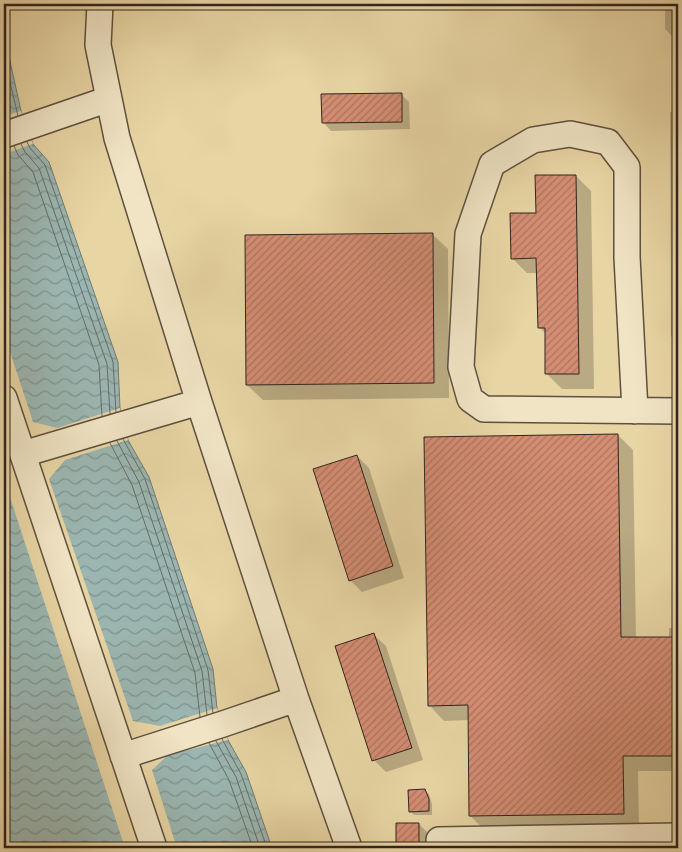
<svg xmlns="http://www.w3.org/2000/svg" width="682" height="852" font-family="Vollkorn,serif">
  <style>
    .water { fill: url(#water-waves); stroke: #707c76 }
    .pier { fill: #e8d5a4 }
    .shadow { fill: #0003 }
    .lines { fill: none; stroke-linecap: round; stroke-linejoin: round }
    .shore { stroke: #666d68; stroke-width: 1 }
    .building { fill: url(#building-hatch); stroke: #30241e }
    .minor-casing { stroke: #5e5040; stroke-width: 28 }
    .minor { stroke: #f0e4c4; stroke-width: 25 }
  </style>
  <defs>
    <pattern id="water-waves" width="16" height="10" patternUnits="userSpaceOnUse" patternTransform="scale(1.25)"><rect width="16" height="10" fill="#9bb6b1"/><path d="M0 5q4-4 8 0t8 0" fill="none" stroke="#7f948f"/></pattern>
    <pattern id="building-hatch" width="6" height="6" patternUnits="userSpaceOnUse" patternTransform="scale(1.25)"><rect width="6" height="6" fill="#d48d73"/><path d="M-1 1l2-2M0 6l6-6M5 7l2-2" fill="none" stroke="#ac735e"/></pattern>
  </defs>
  <rect width="100%" height="100%" fill="#e8d5a4"/>
  <filter id="stains"><feTurbulence type="fractalNoise" baseFrequency=".004" numOctaves="4"/><feColorMatrix values="0 0 0 0 .2 0 0 0 0 .09 0 0 0 0 .02 0 0 0 .5 -.17"/></filter>
  <radialGradient id="worn" r=".72"><stop offset=".6" stop-color="#630" stop-opacity="0"/><stop offset="1" stop-color="#630" stop-opacity=".3"/></radialGradient>
  <path class="water" d="M4,34l17,77 12,33 16,18 69,200 2,46 8,32 21,37 64,192 4,39 11,32 18,32 26,76h-268z"/>
  <path class="pier" d="M21,111l12,33 -29,10v-38z
    M4,333l29,89 24,6 63,-20 8,32 -63,20 -16,19 84,242 27,5 57,-18 6,16 5,16 -60,15 -16,15 25,78h-52l-121,-369z"/>
  <path class="shadow" d="M665,4h13v38l-13,-13z
    M401,94l8,8 1,27 -79,2 -8,-9z
    M670,112h8v232l-7,-8z
    M576,176l15,15 3,198h-32l-15,-15 -1,-40 -7,-7 -1,-54h-11l-15,-15 25,-44z
    M432,234l16,15 1,149 -186,2 -16,-15z
    M618,435l15,15 3,188h33v-10h9v143h-40l1,58 -153,2 -16,-15 -1,-96 -25,1 -15,-16z
    M357,456l12,12 35,110 -42,14 -12,-12z
    M374,635l12,11 37,114 -37,12 -12,-12z
    M425,791l4,3 3,10v11h-18l-4,-4z
    M398,824h21l8,8v16h-29z"/>
  <g class="lines">
    <path class="shore" d="M4,57l14,59
      M27,142l3,6 15,17 68,197 3,50
      M21,144l4,8 14,16 68,196 3,50
      M14,146l4,9 15,17 66,193 3,51
      M123,439l22,40 63,191 5,43
      M117,441l22,41 63,189 5,44
      M110,443l22,42 63,188 5,44
      M222,739l19,35 26,74
      M216,741l20,36 24,71
      M209,743l20,37 24,68"/>
  </g>
  <path class="building" d="M402,93v29l-80,1 -1,-29z
    M535,175h41l3,199h-34v-46h-7l-2,-70 -25,1 -1,-46h26z
    M433,233l1,150 -188,2 -1,-150z
    M618,434l3,203h57v119h-55l1,58 -155,2 -1,-111 -40,1 -4,-269z
    M357,455l36,111 -44,15 -36,-112z
    M374,633l38,115 -40,13 -37,-115z
    M425,789l4,10v12l-20,1 -1,-22z
    M396,823h23v25h-23z"/>
  <g class="lines">
    <defs>
      <path id="minor" d="M100,4l-2,41 19,93 82,264 97,297 53,149
        M4,135l105,-36
        M4,398l150,450
        M635,411l-8,-154v-90l-19,-25 -38,-8 -37,6 -41,24 -24,70 -7,133 9,32 14,10 194,2
        M23,454l176,-52
        M123,756l100,-32 73,-25
        M439,840l239,-4"/>
    </defs>
    <use href="#minor" class="minor-casing"/>
    <use href="#minor" class="minor"/>
  </g>
  <rect width="682" height="852" fill="none" stroke="#e8d5a4" stroke-width="20"/>
  <rect x="5" y="5" width="672" height="842" fill="none" stroke="#30241e" stroke-width="2.5"/>
  <rect x="10" y="10" width="662" height="832" fill="none" stroke="#30241e"/>
  <rect width="100%" height="100%" filter="url(#stains)"/>
  <rect width="100%" height="100%" fill="url(#worn)"/>
</svg>
